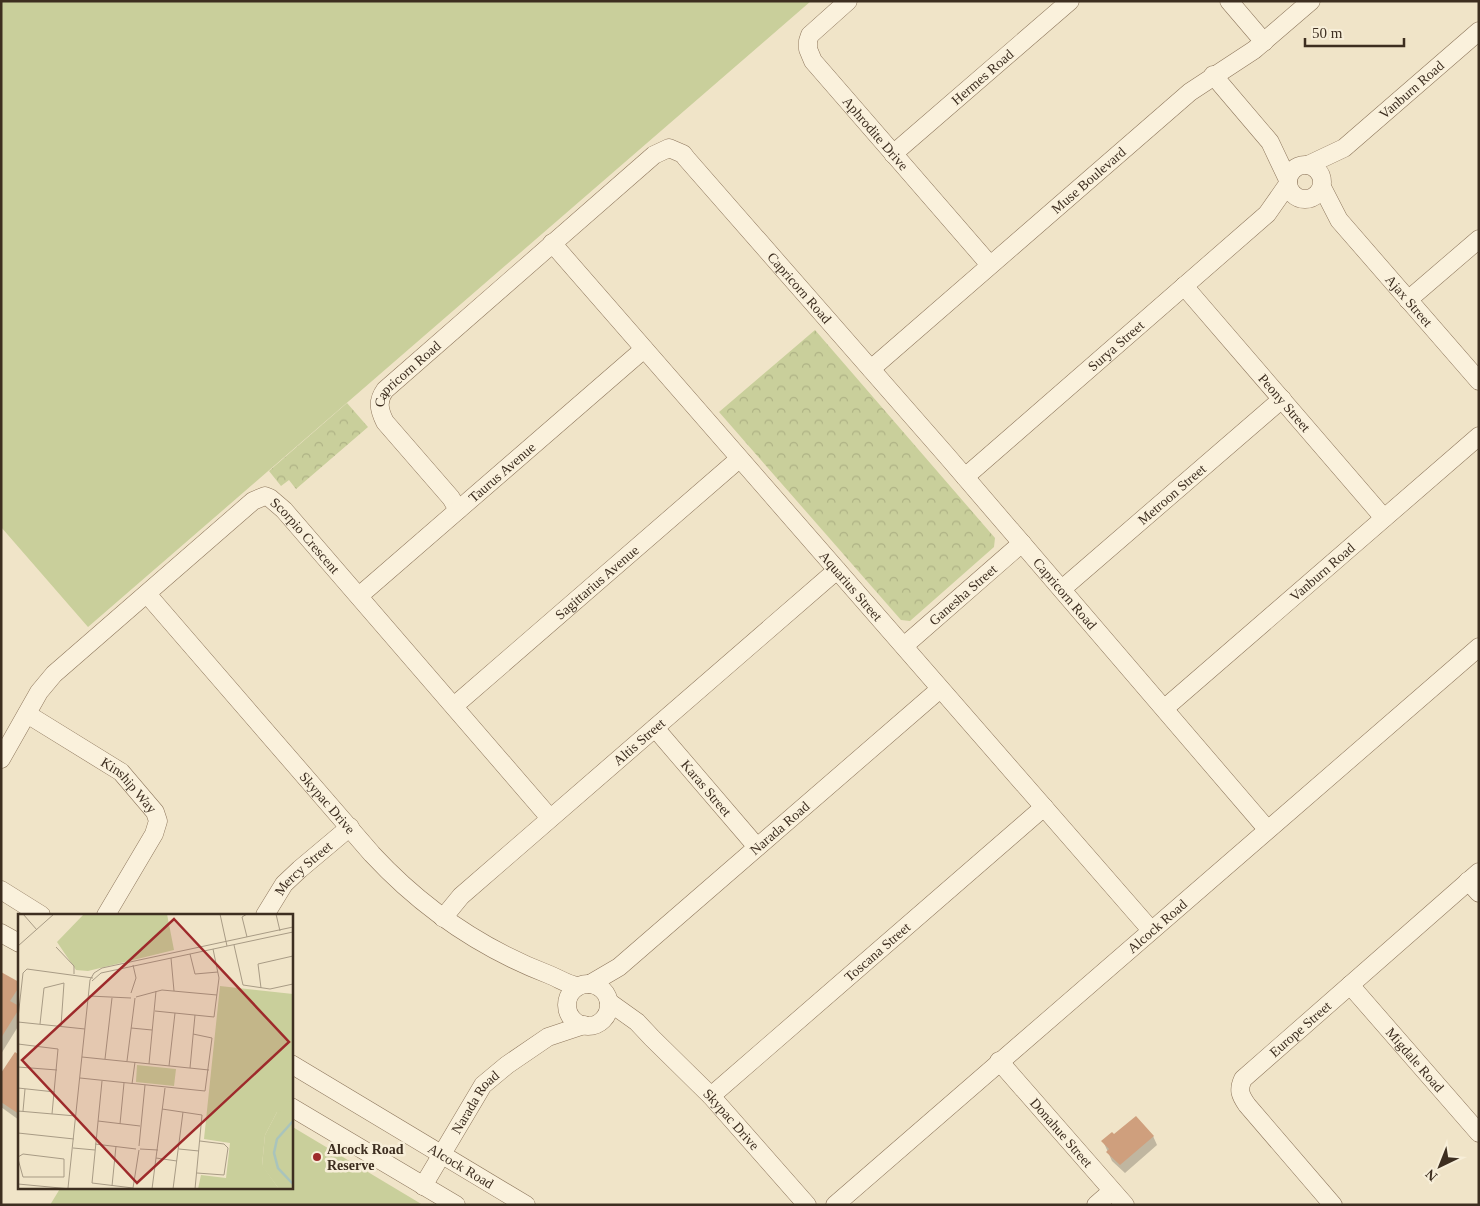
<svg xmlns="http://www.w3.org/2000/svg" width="1480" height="1206" font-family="Georgia,serif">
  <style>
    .green { fill: #c9cf9b }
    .forest { fill: url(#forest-crowns) }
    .shadow { fill: #0003 }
    .building { fill: #cf9f7d }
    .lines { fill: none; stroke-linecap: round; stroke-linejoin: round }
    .minor-casing { stroke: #8d765c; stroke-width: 19 }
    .minor { stroke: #faf1dc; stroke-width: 18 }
    .poi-dot { fill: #9e2a2b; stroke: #f7eed8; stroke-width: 2 }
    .labels { text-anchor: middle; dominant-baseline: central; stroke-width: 5; stroke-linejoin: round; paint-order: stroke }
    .street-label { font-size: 14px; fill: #3d2e20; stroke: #f7eed8 }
    .poi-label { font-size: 14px; font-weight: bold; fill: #3d2e20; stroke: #f7eed8; text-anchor: start }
    .inset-river { fill: none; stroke: #a9c4bc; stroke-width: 2.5 }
    .inset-road { fill: none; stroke: #a89b85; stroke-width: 1 }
    .view { fill: #9e2a2b; fill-opacity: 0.15; stroke: #9e2a2b; stroke-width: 2.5 }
    .inset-edge { fill: none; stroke: #3d2e20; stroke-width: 2.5 }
  </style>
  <defs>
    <pattern id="forest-crowns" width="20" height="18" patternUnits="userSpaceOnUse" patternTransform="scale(1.25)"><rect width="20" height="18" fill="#c9cf9b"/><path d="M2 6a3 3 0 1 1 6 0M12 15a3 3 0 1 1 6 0" fill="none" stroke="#aeb285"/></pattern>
  </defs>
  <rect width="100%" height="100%" fill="#f0e4c8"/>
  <path class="green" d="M1,1h810l-723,626 -87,-100z
    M291,1126l132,79h-373l11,-18h230z"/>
  <path class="forest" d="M815,330l180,208 -1,9 -84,74 -9,-1 -182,-208z
    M347,403l21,24 -72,62 -7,-9 -8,6 -12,-15z"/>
  <path class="shadow" d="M1,974l18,10v19l-2,4 2,1v17l-18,29z
    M19,1057v63l-18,-13v-31z
    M1114,1136h39l4,9 -32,28 -13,-12 -9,-20z"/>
  <path class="building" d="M1,972l18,10v5l-9,14 9,5v3l-18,29z
    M15,1052l4,3v59l-18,-12v-29z
    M1136,1116l18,20 -34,29 -14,-13 3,-3 -8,-8 11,-9 2,2z"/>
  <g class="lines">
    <defs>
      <g id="minor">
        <path id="s1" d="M848,1l-38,34 -2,6v8l5,12 177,204"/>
        <path d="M1229,1l35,41"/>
        <path d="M1213,75l57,67 18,38"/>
        <path id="s2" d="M893,154l177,-153"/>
        <circle cx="1305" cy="182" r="17"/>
        <path id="s3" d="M1308,165l36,-17 135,-117"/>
        <path id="s4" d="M1322,187l17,33 140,161"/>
        <path id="s5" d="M552,243l599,687"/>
        <path id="s6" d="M1184,286l200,232"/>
        <path d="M1408,300l71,-61"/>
        <path id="s7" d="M871,369l319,-277 64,-42 57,-49"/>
        <path id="s8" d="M965,477l302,-263 21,-30"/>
        <path id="s9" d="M458,510l-7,-12 -66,-76c-6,-12 -8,-21 0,-32l269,-235 15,-7 14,6 3,4 261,298 320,373"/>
        <path id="s10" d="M1062,589l220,-190"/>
        <path id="s11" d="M147,594l225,260c50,54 110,95 178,121 10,4 18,10 28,11"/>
        <path id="s12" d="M359,596l285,-247"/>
        <path id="s13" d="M904,646l118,-103"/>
        <path id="s14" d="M454,706l285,-247"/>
        <path id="s15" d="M1165,708l314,-272"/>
        <path id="s16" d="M27,714l94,58 34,40 3,9 -4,13 -48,81"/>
        <path id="s17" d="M655,728l102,119"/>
        <path id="s18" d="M1,759l38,-67 15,-18 199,-173 12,-5 5,2 14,12 266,308"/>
        <path d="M1468,881l11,12"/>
        <path d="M1,890l40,25"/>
        <path id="s19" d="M265,915l19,-31 16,-15 50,-42"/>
        <path id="s20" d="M443,918l18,-22 376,-326"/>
        <path d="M1,933l18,10"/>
        <path id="s21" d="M590,984l29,-17 321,-278"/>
        <circle cx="588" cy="1005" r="21"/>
        <path id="s22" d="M1350,985l129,148"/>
        <path id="s23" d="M609,1002l28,20 15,16 59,58 96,109"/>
        <path id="s24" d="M999,1061l126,144"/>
        <path id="s25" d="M291,1064l235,141"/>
        <path id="s26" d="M711,1096l333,-289"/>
        <path d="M291,1107l165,98"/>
        <path id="s27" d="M423,1186l60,-101 24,-20 41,-28 36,-12"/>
        <path id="s28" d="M835,1205l644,-558"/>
        <path d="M1096,1205l16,-14"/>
        <path id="s29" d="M1333,1205l-86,-100c-7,-10 -9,-15 -4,-26l236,-207"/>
      </g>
    </defs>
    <use href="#minor" class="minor-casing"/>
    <use href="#minor" class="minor"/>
  </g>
  <circle class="poi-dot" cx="317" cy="1157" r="5"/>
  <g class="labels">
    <g class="street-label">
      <text stroke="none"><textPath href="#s2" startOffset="118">Hermes Road</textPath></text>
      <text stroke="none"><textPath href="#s3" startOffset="129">Vanburn Road</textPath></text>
      <text stroke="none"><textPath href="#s1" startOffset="174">Aphrodite Drive</textPath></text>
      <text stroke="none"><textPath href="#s7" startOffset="288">Muse Boulevard</textPath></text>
      <text stroke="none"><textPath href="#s9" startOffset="715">Capricorn Road</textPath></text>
      <text stroke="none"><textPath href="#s4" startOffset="144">Ajax Street</textPath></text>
      <text stroke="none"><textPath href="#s8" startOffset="200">Surya Street</textPath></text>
      <text stroke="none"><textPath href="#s9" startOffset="175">Capricorn Road</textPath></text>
      <text stroke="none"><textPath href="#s6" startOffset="154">Peony Street</textPath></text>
      <text stroke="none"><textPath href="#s12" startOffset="189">Taurus Avenue</textPath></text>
      <text stroke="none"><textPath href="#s10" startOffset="145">Metroon Street</textPath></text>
      <text stroke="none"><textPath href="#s18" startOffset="434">Scorpio Crescent</textPath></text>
      <text stroke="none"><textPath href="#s15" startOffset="208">Vanburn Road</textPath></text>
      <text stroke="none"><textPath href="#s14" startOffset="189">Sagittarius Avenue</textPath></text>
      <text stroke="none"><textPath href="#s5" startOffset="455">Aquarius Street</textPath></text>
      <text stroke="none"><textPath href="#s9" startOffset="1120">Capricorn Road</textPath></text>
      <text stroke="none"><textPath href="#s13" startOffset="78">Ganesha Street</textPath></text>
      <text stroke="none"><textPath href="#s20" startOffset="264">Altis Street</textPath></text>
      <text stroke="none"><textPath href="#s16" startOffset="125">Kinship Way</textPath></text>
      <text stroke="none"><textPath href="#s17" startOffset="79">Karas Street</textPath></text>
      <text stroke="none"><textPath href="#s11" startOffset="276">Skypac Drive</textPath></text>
      <text stroke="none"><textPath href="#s21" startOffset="246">Narada Road</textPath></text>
      <text stroke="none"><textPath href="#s19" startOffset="61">Mercy Street</textPath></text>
      <text stroke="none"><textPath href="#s28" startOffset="426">Alcock Road</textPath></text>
      <text stroke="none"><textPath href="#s26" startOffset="220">Toscana Street</textPath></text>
      <text stroke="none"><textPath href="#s29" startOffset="236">Europe Street</textPath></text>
      <text stroke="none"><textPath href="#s22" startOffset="99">Migdale Road</textPath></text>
      <text stroke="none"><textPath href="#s27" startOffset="99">Narada Road</textPath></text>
      <text stroke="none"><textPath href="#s23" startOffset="170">Skypac Drive</textPath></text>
      <text stroke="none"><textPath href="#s24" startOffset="95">Donahue Street</textPath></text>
      <text stroke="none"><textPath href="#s25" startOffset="198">Alcock Road</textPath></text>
    </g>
    <g class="poi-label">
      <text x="327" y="1149">Alcock Road<tspan x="327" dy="16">Reserve</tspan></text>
    </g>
  </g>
  <g transform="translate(18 914)">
    <rect width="275" height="275" fill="#f0e4c8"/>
    <path d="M66,0h83l7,36 -86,21 -12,-1 -19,-28zM202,72l73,8v108h-8v10h-8l-12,23 -3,30 17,24h-81l3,-14 25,3 4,-35 -26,-4z" fill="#c9cf9b"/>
    <path d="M119,151l39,4 -2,17 -38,-4zM267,187l8,1v87h-14l-17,-23 3,-31 12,-23 8,-1z" fill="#c9cf9b"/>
    <path class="inset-river" d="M275,207l-16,18 -3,14 4,15 15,16"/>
    <path class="inset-road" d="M5,0l14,16M202,0l7,32M258,0l4,17M229,23l-5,-20 5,-3M216,31l9,40 27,4 23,-5M0,32l36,-32M38,33l18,19v8M172,40l5,20 23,-2M153,44l3,33M74,67l9,-8 192,-41M243,74l-3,-24 35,-8M113,79l5,-15 -3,-13M71,82l42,2M118,83l26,-7 55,5M137,97l59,6 5,-39 -6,-29M0,104l5,-45 4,-4 66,9M0,108l67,7M22,110l4,-36 20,-5 -3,43M113,114l21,2M0,130l40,5 -6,65M64,143l127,13M87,145l7,-61M109,147l8,-63M131,150l7,-73M151,152l6,-53M0,153l39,3M172,154l5,-53M62,164l125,13 7,-53 -19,-4M84,167l-10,102 41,5 6,-38M114,170l3,-22M0,174l37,4M144,195l40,6 -7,74M0,197l58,5M5,197l2,-22M80,207l42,5M102,210l4,-41M0,219l56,6M77,230l41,5M121,232l6,-61M55,234l22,2M122,235l18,1M161,235l20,2M0,243l5,-3 41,5v18h-41l-5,-18M138,244l21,3M179,259l27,2 4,-27 -4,-4 -24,-3M0,270l53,5M94,272l4,-40M50,274l22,-208 4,-7 8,-5 191,-41M134,275l13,-101M155,275l10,-77"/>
    <path class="view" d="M156,5l115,123 -152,141 -115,-123z"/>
    <rect width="275" height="275" class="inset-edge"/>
  </g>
  <rect width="1480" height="1206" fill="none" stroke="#3d2e20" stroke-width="5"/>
  <g transform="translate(1440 1166) rotate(223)" stroke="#f7eed8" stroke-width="4" paint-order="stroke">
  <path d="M0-4L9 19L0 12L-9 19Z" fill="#3d2e20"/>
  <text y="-8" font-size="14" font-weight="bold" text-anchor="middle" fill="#3d2e20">N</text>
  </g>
  <path d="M1305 38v8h99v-8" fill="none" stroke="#3d2e20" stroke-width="2.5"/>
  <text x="1312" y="38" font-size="15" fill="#3d2e20" stroke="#f7eed8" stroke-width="4" paint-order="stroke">50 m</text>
</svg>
